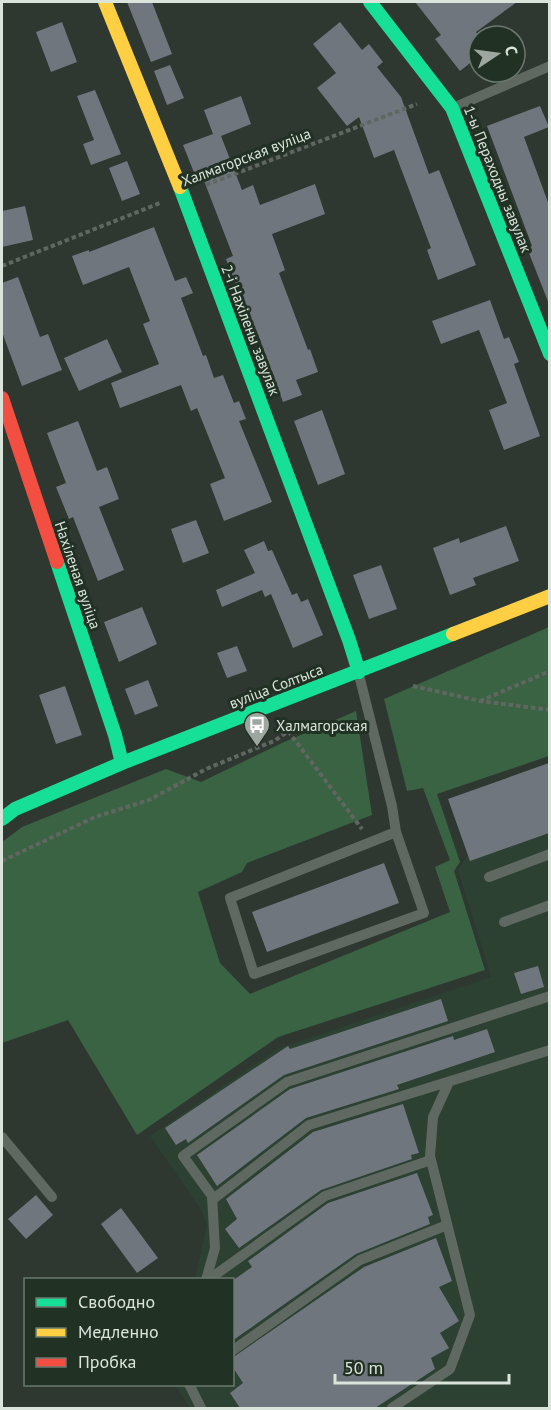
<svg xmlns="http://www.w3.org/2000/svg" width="551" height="1410" font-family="'PT Sans',sans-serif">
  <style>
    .built { fill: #2c4131 }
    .green { fill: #3a6343 }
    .building { fill: #70767e }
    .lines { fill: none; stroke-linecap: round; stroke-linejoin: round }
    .path { stroke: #606761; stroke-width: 4; stroke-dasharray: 4.5 3; stroke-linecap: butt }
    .lane { stroke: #5f6861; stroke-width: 10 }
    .fast { stroke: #16e098; stroke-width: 14 }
    .slow { stroke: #ffcf43; stroke-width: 14 }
    .jam { stroke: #f24e42; stroke-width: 14 }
    .labels { text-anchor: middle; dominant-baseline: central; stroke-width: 6; stroke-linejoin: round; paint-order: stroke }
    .street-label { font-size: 15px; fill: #dae4db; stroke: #213124 }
    .poi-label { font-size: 15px; fill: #dae4db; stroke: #213124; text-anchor: start }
  </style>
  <rect width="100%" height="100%" fill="#2e3730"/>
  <path class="built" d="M549,763v645h-359l-15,-23 57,-1v-104l-37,-1 12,-54 -7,-17 -50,-72 129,-88 212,-71 -33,-107 10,-15 -20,-56z"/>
  <path class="green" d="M549,627v129l-112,38 23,68 -6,9 31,99 -207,67 -141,98 -69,-115 -66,23v-201l20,-15 144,-58 35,13 81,-39 74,-32 16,104 -125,48 -5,9 -44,20 22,71 30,31 200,-82 -15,-45 15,-7 -27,-72 -16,3 -23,-92z"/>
  <path class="building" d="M127,2h25l20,52 -21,8z
    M415,2h102l-41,30 3,4v20l-19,15 -25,-32 6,-4z
    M62,22l15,40 -26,10 -15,-40z
    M340,22l22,28 7,-6 14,18 -6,5 24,30 28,77 10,-4 37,95 -38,15 -11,-30 4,-2 -37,-98 -20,8 -15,-41 -12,9 -30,-38 19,-15 -23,-29z
    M170,65l14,33 -17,7 -13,-34z
    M95,90l26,64 -30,11 -8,-21 11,-4 -17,-44z
    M241,96l10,28 -30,12 21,54 11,-5 7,20 55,-21 10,30 -53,20 13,36 -6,3 29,77 2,-1 8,23 -22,8 6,15 -19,7 -25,-68 -3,2 -29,-77 7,-3 -32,-83 -6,2 -12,-30 30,-11 -9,-24z
    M540,106l9,21 -25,10 25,68v99l-22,-56 5,-2 -45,-120z
    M127,161l13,33 -18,7 -13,-33z
    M25,206l8,34 -31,7v-36z
    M154,227l21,54 11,-4 7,16 -12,5 22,58 3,-1 8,23 9,-3 11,28 5,-2 7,18 -7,2 33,81 -48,19 -14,-37 15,-6 -28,-70 -6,3 -10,-26 -61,23 -9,-25 48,-19 -16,-40 7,-3 -21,-54 -46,18 -11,-29 17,-6v2z
    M18,277l22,60 8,-3 14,36 -40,16 -20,-54v-49z
    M490,300l14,39 5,-2 10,25 -5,2 26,72 -36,14 -15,-40 18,-7 -28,-73 -38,14 -9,-23z
    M107,339l15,33 -43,19 -15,-33z
    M322,410l23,64 -27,11 -24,-64z
    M78,421l19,50 10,-4 12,32 -20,8 25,63 -26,11 -25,-64 -4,2 -13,-32 10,-4 -19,-50z
    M196,520l13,33 -26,10 -12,-34z
    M506,526l13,35 -46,17 3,7 -26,10 -17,-47 26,-10 1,5z
    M264,541l4,10 4,-1 20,45 5,-2 4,9 7,-3 15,36 -30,13 -22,-54 -6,3 -3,-7 -40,17 -6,-17 39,-17 -11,-23z
    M381,565l16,44 -28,10 -16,-44z
    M142,607l15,37 -38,18 -15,-40z
    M237,646l10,25 -20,7 -10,-25z
    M148,680l10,26 -23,9 -10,-26z
    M65,686l17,49 -26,9 -17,-49z
    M549,763v70l-79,28 -22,-62z
    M384,863l15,40 -132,49 -15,-40z
    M538,966l6,21 -23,7 -7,-21z
    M441,999l7,22 -164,54 -96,68 -2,-4 -10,6 -11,-17 123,-82 2,3z
    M487,1029l8,23 -98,33 2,4 -93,29 -89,68 -20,-31 93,-66 163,-53 1,4z
    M403,1104l16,49 -8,2 1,4 -91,31 -82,58 -14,-19 12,-10 -11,-20 87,-67z
    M417,1173l16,42 -5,2 2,7 -74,30 -124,87v-60l20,-14 -4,-6 80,-58z
    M36,1195l17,20 -27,24 -18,-20z
    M121,1208l37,50 -21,15 -36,-49z
    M436,1238l16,43 -13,6 20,34 -19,12 9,15 -18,10 4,11 -60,39h-135l-10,-15 13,-10 -11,-17v-8l132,-91z"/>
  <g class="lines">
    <path class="path" d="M206,185l211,-81
      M2,266l158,-63
      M413,686l67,15 70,9
      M480,701l70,-30
      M288,731l74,98
      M2,861l93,-44 54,-17 57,-31 68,-28 18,-12"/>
    <path class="lane" d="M455,107l95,-41
      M359,675l33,131 4,26 28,81 -170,61 -24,-76 166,-66
      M489,877l61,-23
      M504,922l46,-17
      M2,1137l50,60
      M212,1200l97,-75 241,-75
      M206,1280l9,-32 -3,-52 -29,-40 104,-74 263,-86
      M208,1280l117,-84 106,-36
      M232,1351l128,-91 87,-35
      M189,1384l12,24
      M392,1408l58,-39 20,-54 -40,-159 3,-39 16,-35"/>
    <path class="fast" d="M370,2l82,106 98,246
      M180,187l169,453 10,32
      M57,562l58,173 7,28
      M2,819l13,-10 107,-46 331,-129"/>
    <path class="slow" d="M105,2l75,185
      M453,634l97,-38"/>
    <path class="jam" d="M2,398l55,164"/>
  </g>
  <defs>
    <symbol id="bus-pin" viewBox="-11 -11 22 30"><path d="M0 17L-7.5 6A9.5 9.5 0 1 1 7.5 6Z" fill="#9ea79f" stroke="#213124"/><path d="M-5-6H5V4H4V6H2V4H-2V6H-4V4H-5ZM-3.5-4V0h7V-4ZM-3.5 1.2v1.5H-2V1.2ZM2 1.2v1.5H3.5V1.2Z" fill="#fff"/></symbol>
  </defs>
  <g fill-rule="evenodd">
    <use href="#bus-pin" x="242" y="710" width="30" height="40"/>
  </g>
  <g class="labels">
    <g class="street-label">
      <text transform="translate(246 157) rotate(-21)">Халмагорская вуліца</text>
      <text transform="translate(498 179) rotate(68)">1-ы Пераходны завулак</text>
      <text transform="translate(251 330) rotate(69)">2-і Нахілены завулак</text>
      <text transform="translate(78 575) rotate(71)">Нахіленая вуліца</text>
      <text transform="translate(276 686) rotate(-21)">вуліца Солтыса</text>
    </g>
    <g class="poi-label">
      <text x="276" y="725">Халмагорская</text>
    </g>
  </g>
  <rect width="551" height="1410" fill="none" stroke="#dae4db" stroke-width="6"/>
  <rect x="24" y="1278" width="210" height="108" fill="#213124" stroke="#6b796d" stroke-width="1.5"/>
  <rect x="36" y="1298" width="30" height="9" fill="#16e098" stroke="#6b796d" stroke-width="1.5"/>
  <text x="78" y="1308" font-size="18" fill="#dae4db">Свободно</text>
  <rect x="36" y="1328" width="30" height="9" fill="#ffcf43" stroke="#6b796d" stroke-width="1.5"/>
  <text x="78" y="1338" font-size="18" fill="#dae4db">Медленно</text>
  <rect x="36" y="1358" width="30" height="9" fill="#f24e42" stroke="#6b796d" stroke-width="1.5"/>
  <text x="78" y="1368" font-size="18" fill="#dae4db">Пробка</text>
  <g transform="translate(497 54) rotate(77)"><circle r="28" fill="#213124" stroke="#6b796d" stroke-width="1.5"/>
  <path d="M0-4.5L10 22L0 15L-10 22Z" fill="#9ea79f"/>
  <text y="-9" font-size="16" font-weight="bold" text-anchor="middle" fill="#dae4db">С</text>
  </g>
  <path d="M335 1374v9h174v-9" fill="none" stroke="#dae4db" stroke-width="3"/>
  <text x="344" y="1374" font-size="18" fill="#dae4db" stroke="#213124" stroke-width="4.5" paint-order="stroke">50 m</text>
</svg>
